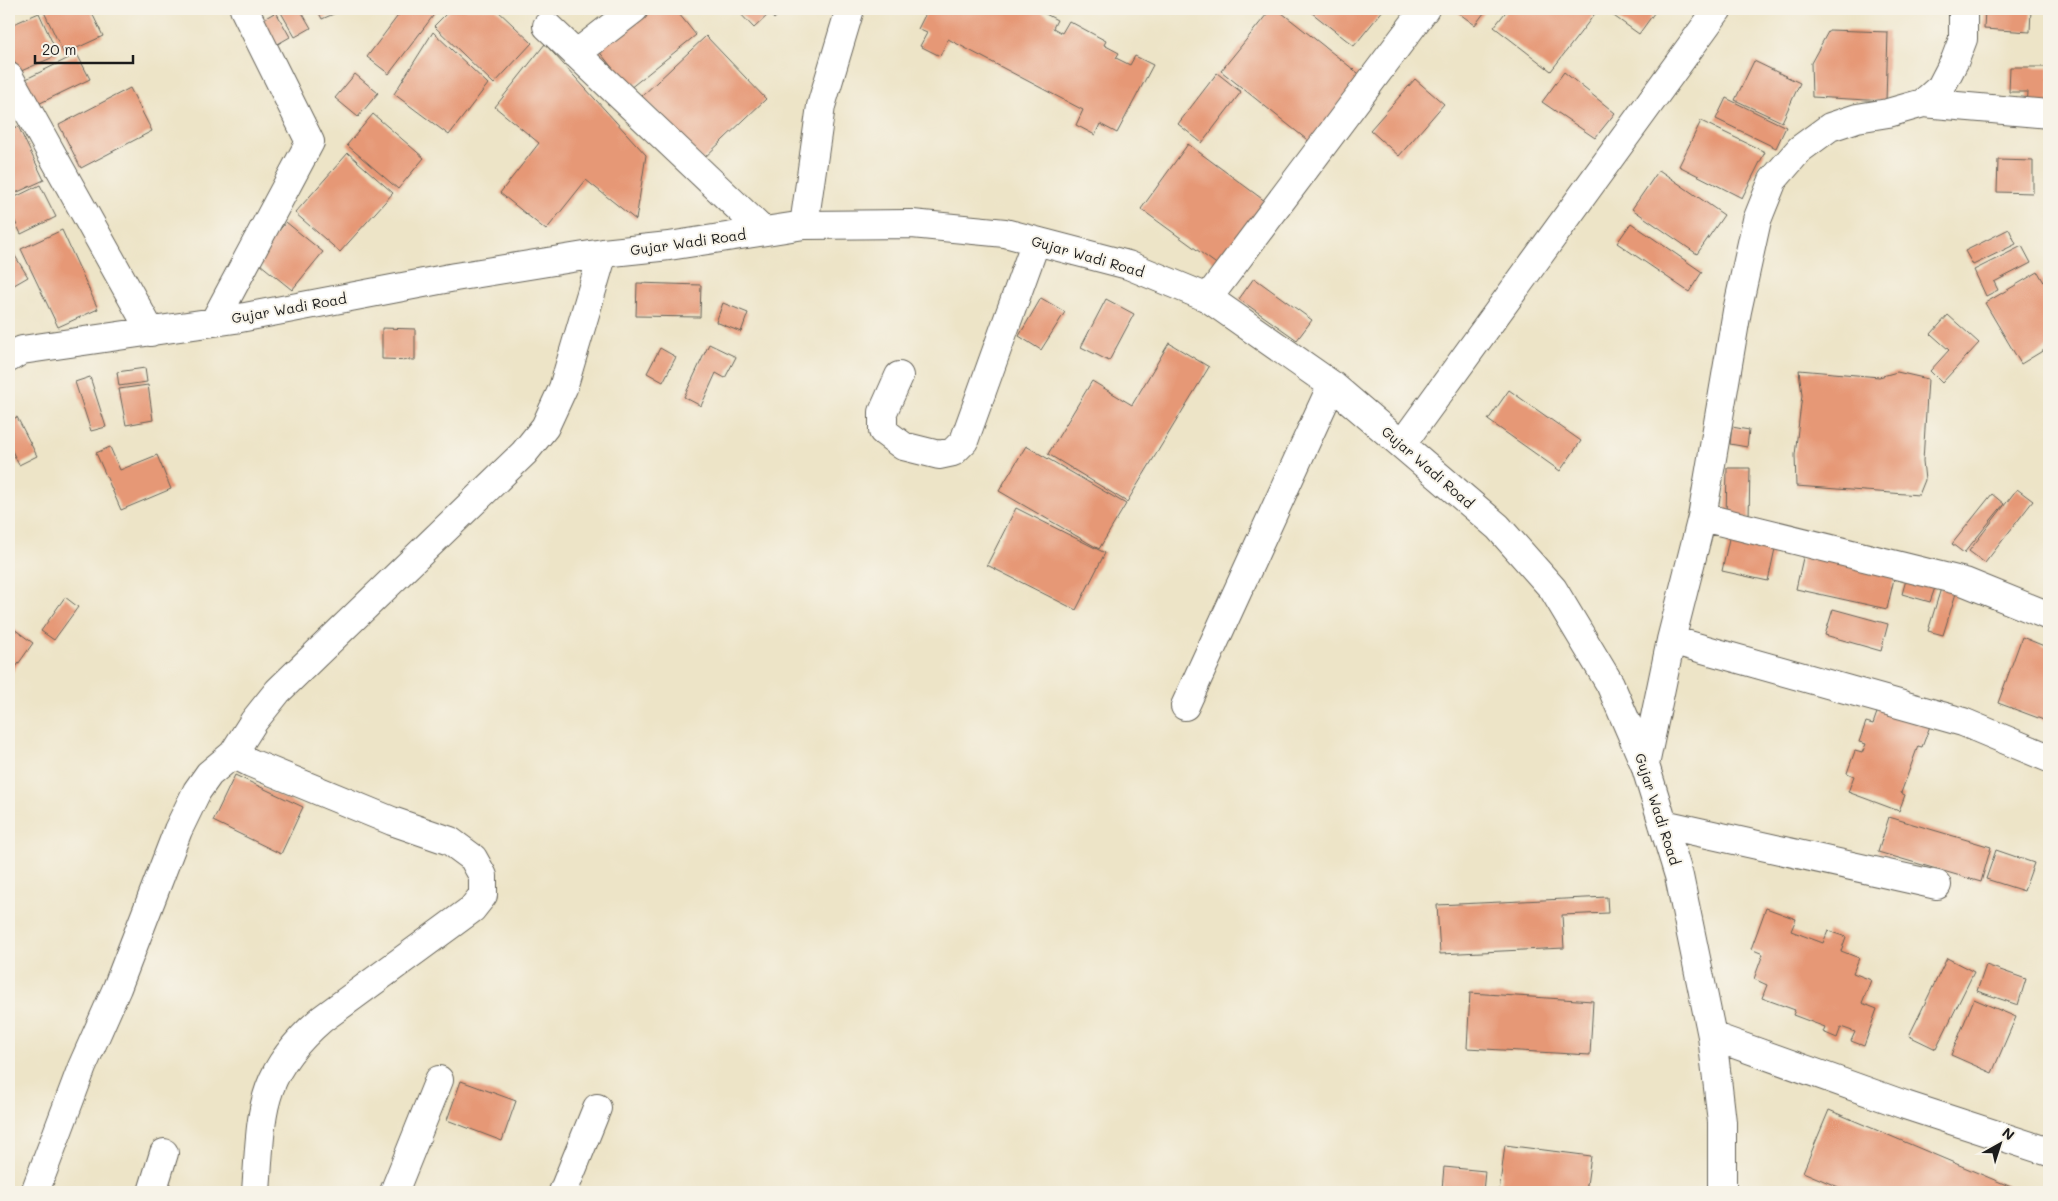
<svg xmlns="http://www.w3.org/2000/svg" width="2058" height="1201" font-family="Mali,sans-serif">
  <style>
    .building { fill: #e69876 }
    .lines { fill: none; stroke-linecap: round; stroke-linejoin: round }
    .minor-casing { stroke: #656258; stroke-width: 30 }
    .minor { stroke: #fff; stroke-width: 28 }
    .labels { text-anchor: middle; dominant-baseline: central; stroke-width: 4; stroke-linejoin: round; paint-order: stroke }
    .street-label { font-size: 14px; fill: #1c1c1c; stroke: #f7f3e8 }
  </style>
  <rect width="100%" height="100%" fill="#f7f3e8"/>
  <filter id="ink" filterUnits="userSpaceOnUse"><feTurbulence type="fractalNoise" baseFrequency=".02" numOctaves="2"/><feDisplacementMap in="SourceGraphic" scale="10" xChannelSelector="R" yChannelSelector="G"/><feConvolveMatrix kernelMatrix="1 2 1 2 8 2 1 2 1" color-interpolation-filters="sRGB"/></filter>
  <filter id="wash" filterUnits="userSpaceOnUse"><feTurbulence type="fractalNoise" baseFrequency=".0096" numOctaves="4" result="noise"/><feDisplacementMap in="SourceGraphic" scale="20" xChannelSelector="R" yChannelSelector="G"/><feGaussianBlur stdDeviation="1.12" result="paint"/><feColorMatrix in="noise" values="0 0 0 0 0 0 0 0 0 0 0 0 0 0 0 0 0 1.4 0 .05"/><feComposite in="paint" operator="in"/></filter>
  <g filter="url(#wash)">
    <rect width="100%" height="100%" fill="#ede4c7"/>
    <g id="blocks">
      <path class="building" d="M52,9h38l13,27 -39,18 -20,-42z
        M279,9h21l11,19 -16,9z
        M317,9h28l-23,10z
        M403,9h29l4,3 -47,62 -22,-17z
        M451,9h45l36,34 -38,41 -60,-58z
        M650,9h25l21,26 -67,54 -31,-39z
        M736,9h49l-11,10 -5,-5 -15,14z
        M928,9h113l-1,2 17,9 -4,8 9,5 7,-12 37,20 -2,4 15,8 -3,5 14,7 5,-9 18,9 -36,68 -17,-9 -5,11 -19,-10 7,-15 -135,-71 -8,17 -20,-10 7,-13 -9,-4z
        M1271,9h6l86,68 -52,66 -90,-72z
        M1307,9h77l-30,37z
        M1453,9h34l-12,16z
        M1508,9h86l3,2 -46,60 -57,-44z
        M1604,9h53l-18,25z
        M1883,9h43l-1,5 -42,-3z
        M1985,9h46l-1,23 -46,-3z
        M276,12l14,25 -14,8 -14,-25z
        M39,13l19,42 -39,17 -10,-22v-24z
        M1829,30l59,2 -2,69 -74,-4 -1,-34z
        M433,32l55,52 -39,51 -55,-41z
        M706,36l60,63 -64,61 -60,-64z
        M545,44l101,111 -10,65 -50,-40 -40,50 -46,-37 39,-50 -44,-36z
        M77,54l13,25 -56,27 -12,-25z
        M1754,61l46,22 -18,39 -47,-22z
        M2010,67h39v41h-22l1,-16h-19z
        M1564,72l51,41 -20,25 -53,-36z
        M1217,73l24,19 -39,51 -24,-19z
        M355,74l23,19 -20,24 -23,-19z
        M1415,79l29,25 -45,52 -29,-26z
        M130,88l22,43 -71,37 -22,-43z
        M1726,98l60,29 -10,21 -60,-29z
        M373,114l51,44 -26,31 -51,-44z
        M1701,121l64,31 -23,46 -63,-32z
        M18,126l26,54 -35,16v-65z
        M1188,144l85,63 -47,64 -85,-62z
        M348,153l45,40 -53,59 -45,-39z
        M1998,160l35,1v32l-36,-1z
        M1659,170l65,45 -27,39 -65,-45z
        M40,185l16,32 -35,17 -12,-25v-9z
        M286,222l37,30 -31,38 -37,-30z
        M1631,223l71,49 -13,20 -72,-49z
        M2009,229l7,15 -43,21 -8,-14z
        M62,230l36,79 -40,18 -37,-78z
        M9,246l19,31 -19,11z
        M2022,246l9,17 -37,19 4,8 -12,6 -12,-26z
        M2038,272l11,19v56l-28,17 -36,-61z
        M1254,278l58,42 -15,20 -58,-41z
        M637,283l64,2 -1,32 -64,-1z
        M1041,298l24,14 -24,38 -22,-14z
        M1106,299l28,15 -25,47 -28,-14z
        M723,303l25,10 -7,19 -25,-10z
        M1948,315l31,28 -37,40 -12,-12 19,-21 -18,-16z
        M382,328l33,1v31l-33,-1z
        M1169,343l40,24 -82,135 -79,-48 44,-73 40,24z
        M709,344l27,13 -11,21 -9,-5 -15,33 -17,-9z
        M660,348l16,9 -13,25 -16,-9z
        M145,368l2,14 -28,4 -2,-14z
        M1799,370l80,7 18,-5 31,7 -5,82 2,19 -6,15 -123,-9 -1,-31 7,-60z
        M90,377l16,50 -15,4 -16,-49z
        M148,385l5,35 -27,5 -7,-36z
        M1509,390l72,51 -21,30 -72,-51z
        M17,417l20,39 -18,9 -10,-20v-24z
        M1732,427l17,3 -2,17 -17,-3z
        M1026,446l100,58 -27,45 -100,-58z
        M110,447l10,23 37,-15 14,34 -50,21 -25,-57z
        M1727,468h23l-1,51h-23z
        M2017,489l16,12 -48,62 -16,-12z
        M1992,494l12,10 -40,49 -12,-9z
        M1016,508l89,45 -29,57 -89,-45z
        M1730,534l46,10 -8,37 -46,-10z
        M1805,549l91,21 -9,39 -91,-20z
        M1908,573l29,9 -7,20 -28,-8z
        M1942,585l15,5 -14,45 -15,-4z
        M65,597l13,10 -24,33 -13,-9z
        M1833,609l55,15 -7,27 -56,-16z
        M10,626l23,17 -24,34v-49z
        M2022,637l27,11v74l-51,-19z
        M1879,707l51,19 -8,21 -4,-1 -17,47 4,2 -6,16 -51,-19 6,-16 -7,-3 8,-22 7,2 4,-9 -7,-2 7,-20 7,2z
        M235,775l68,32 -22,47 -68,-33z
        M1889,817l102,30 -10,35 -103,-30z
        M1996,850l38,13 -10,28 -38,-12z
        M1607,897l1,16 -46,2 2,33 -124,6 -3,-49z
        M1766,908l30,11 -5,12 32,12 5,-12 18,6 -5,14 18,7 -6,15 18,7 -9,23 15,6 -13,37 -13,-5 4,-9 -14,-5 -4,11 -14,-6 2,-5 -32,-12 2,-5 -33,-12 5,-13 -13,-6 9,-25 -12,-5z
        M1947,958l27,14 -38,77 -27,-13z
        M1986,965l40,14 -8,26 -41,-14z
        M1470,993l123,8 -3,54 -123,-7z
        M1974,999l42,18 -24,56 -41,-18z
        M461,1081l55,20 -14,40 -55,-21z
        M1829,1110l194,82h-173l-47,-20z
        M1505,1145l86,11 -5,36h-87z
        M1444,1167l41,4 -2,21 -41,-3z"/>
    </g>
  </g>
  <g filter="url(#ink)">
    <use href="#blocks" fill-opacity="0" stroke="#656258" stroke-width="1"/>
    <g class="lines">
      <defs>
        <path id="minor" d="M547,26l216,205
          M576,54l58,-45
          M9,77l142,255
          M1923,103l126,11
          M804,225l17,-119 29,-97
          M1208,298l217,-289
          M214,322l96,-180 -66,-133
          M9,358l13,-8 213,-31 220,-42 148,-24 66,-7 135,-21 108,-1 93,9 123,32 80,33 124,87 166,142 55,62 57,95 35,81 34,111 33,160 10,86v70
          M899,376l-16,36v19l20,15 36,9 14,-3 11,-11 72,-200
          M1402,444l316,-435
          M1702,517l263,65 84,34
          M1671,640l292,82 86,36
          M1185,706l147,-321
          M1645,765l26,-125 31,-123 35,-206 20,-91 16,-40 27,-31 30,-22 27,-9 31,-5 35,-10 18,-16 14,-27 8,-21v-30
          M1663,824l274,61
          M1712,1036l193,69 144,47
          M35,1192l47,-125 35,-79 61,-158 19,-39 12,-17 24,-20
          M152,1192l12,-39
          M256,1192c6,-79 1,-117 66,-173l150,-110 11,-14v-19l-10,-18 -23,-17 -58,-20 -141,-58 -18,-9 21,-33 24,-30 246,-238 21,-26 18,-39 40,-135
          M394,1192l45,-112
          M563,1192l34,-84"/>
      </defs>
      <use href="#minor" class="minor-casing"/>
      <use href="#minor" class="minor"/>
    </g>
  </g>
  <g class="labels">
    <g class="street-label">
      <text transform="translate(688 242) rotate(-8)">Gujar Wadi Road</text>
      <text transform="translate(1088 256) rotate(16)">Gujar Wadi Road</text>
      <text transform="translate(289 308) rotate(-10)">Gujar Wadi Road</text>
      <text transform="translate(1428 467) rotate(41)">Gujar Wadi Road</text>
      <text transform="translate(1658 809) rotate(72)">Gujar Wadi Road</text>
    </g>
  </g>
  <rect width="2058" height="1201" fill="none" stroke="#f7f3e8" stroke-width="30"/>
  <g transform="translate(2000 1144) rotate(39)" stroke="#f7f3e8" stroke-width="4" paint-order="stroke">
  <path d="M0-4L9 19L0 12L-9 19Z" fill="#1c1c1c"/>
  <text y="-8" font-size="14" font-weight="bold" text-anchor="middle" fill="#1c1c1c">N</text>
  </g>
  <path d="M35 55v8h98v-8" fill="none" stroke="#1c1c1c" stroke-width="2.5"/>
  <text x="42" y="55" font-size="15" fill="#1c1c1c" stroke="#f7f3e8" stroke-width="4" paint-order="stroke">20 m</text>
</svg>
